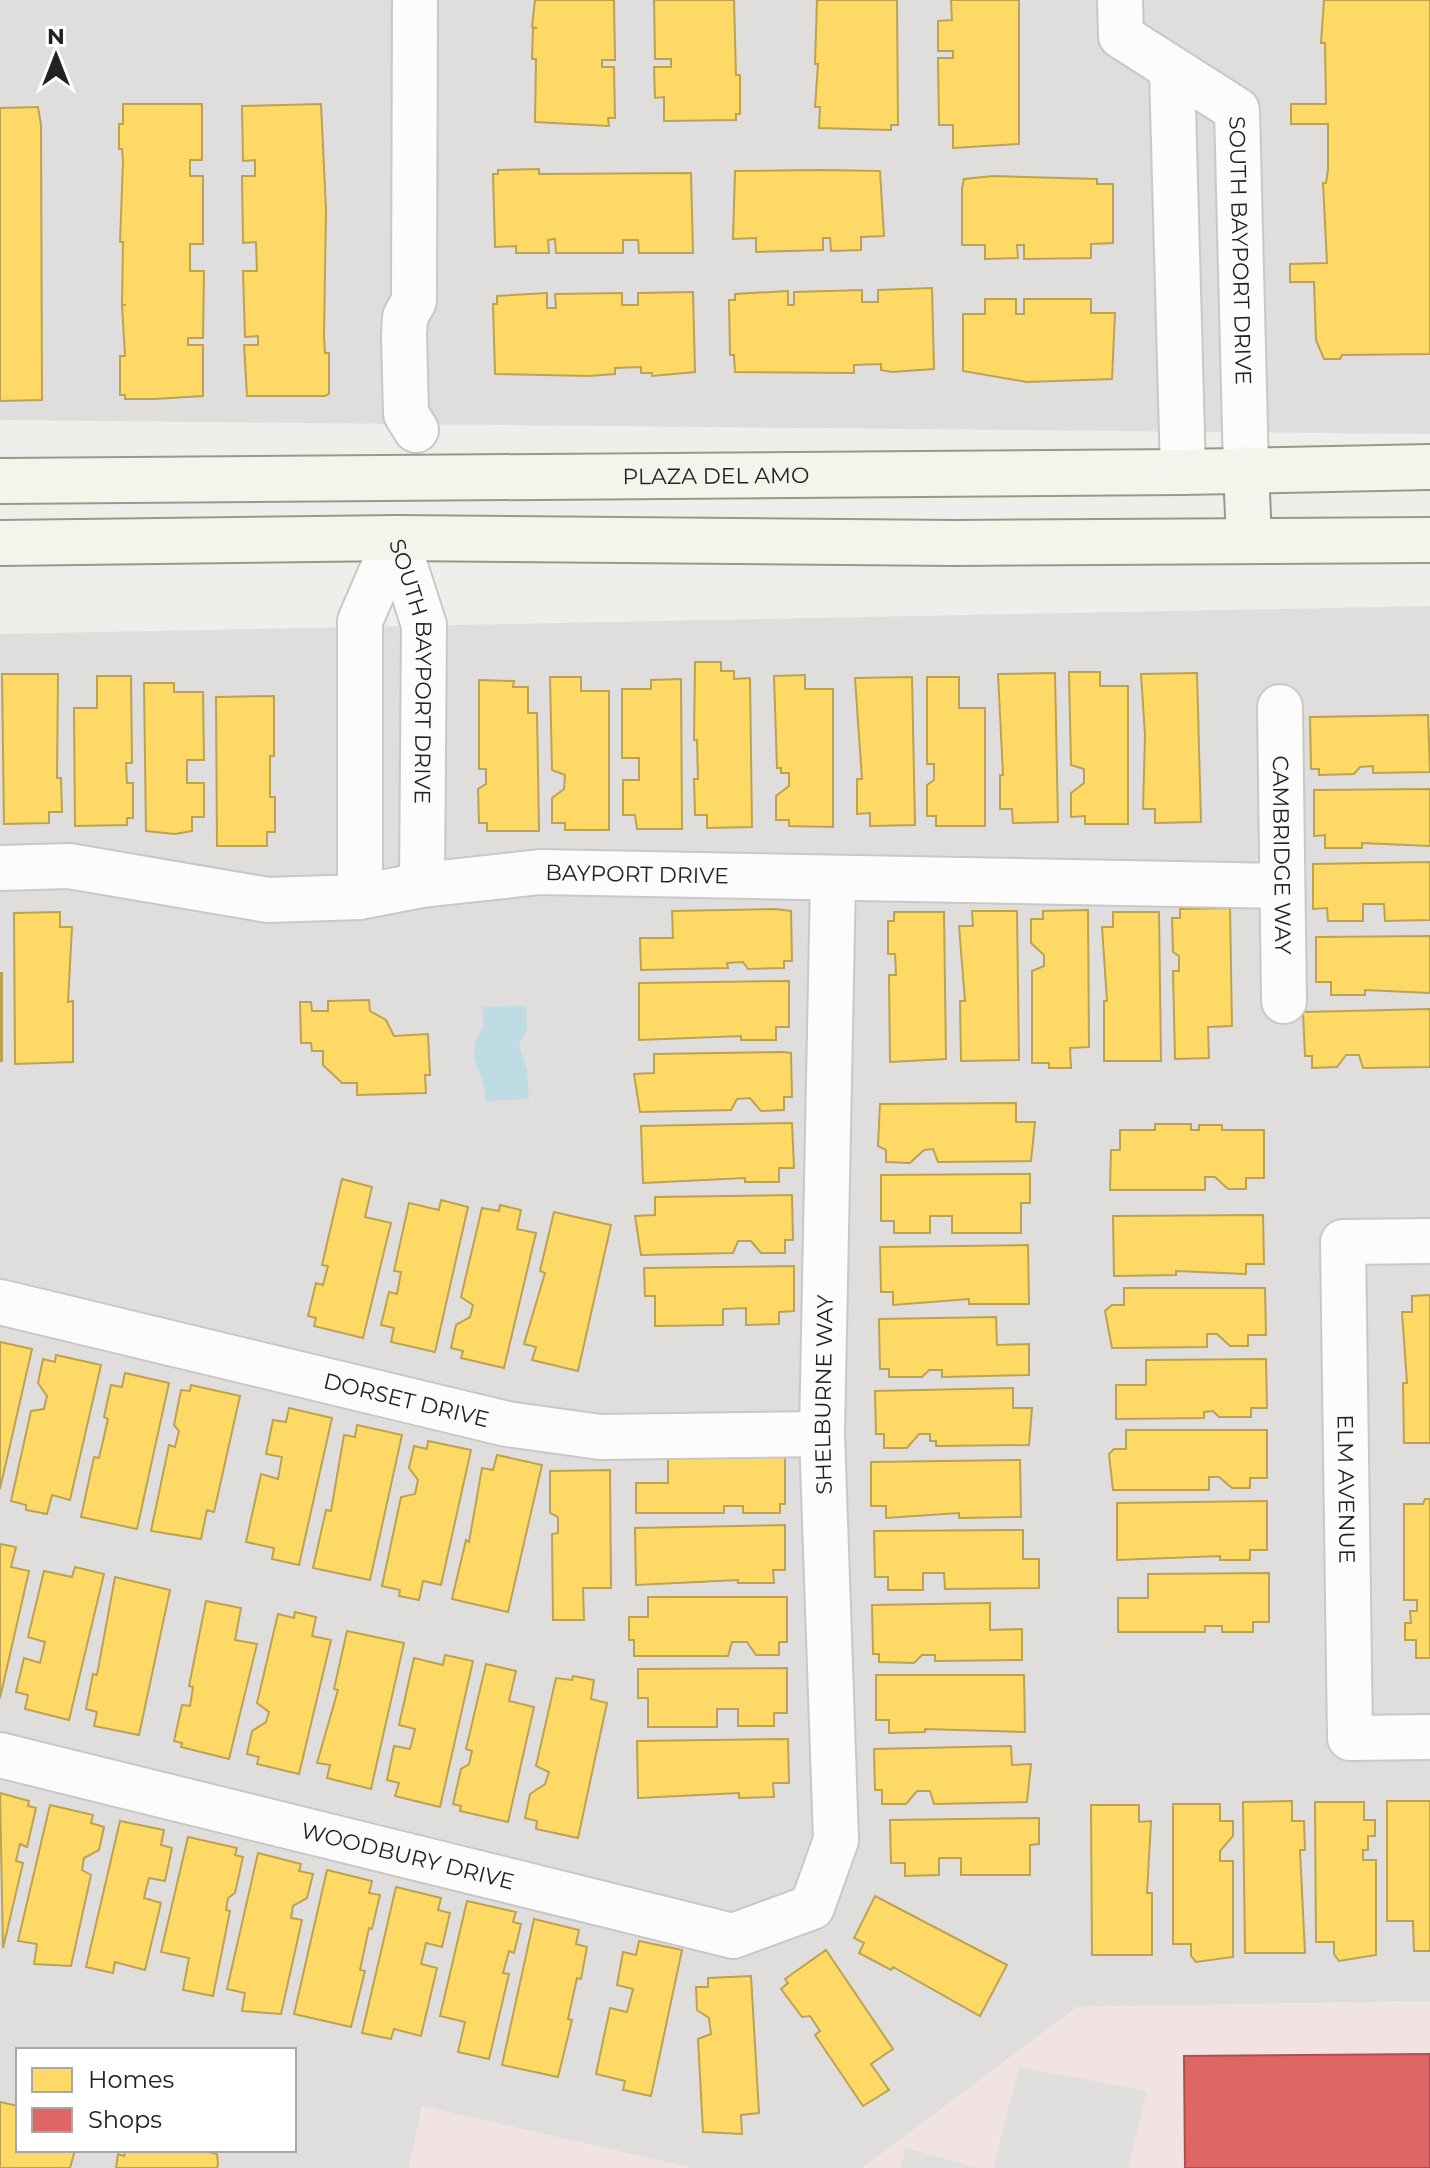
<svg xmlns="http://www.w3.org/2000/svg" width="1430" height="2168" font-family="Montserrat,sans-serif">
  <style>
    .residential { fill: #dfdedc; fill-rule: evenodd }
    .commercial { fill: #f1e3e1 }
    .parking { fill: #e0dfde }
    .water { fill: #bfdbe3 }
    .homes { fill: #ffd966; stroke: #bda252; stroke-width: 2 }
    .shops { fill: #e06666; stroke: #a75252; stroke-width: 2 }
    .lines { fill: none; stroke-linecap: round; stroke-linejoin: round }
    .minor-casing { stroke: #c9c8c7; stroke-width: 48 }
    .secondary-casing { stroke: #999a82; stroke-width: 48 }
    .minor { stroke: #fdfcfc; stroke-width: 44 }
    .secondary { stroke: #f4f4ed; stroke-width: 44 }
    .labels { text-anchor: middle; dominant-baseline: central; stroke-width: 8; stroke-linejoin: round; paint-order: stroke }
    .street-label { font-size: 22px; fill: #222; stroke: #fff }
  </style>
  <rect width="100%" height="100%" fill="#f0eeeb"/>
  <path class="residential" d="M0,0h1430v434l-1430,-14z
    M1430,606v1395l-353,6 -215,161h-170l-270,-62 -13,62h-409v-1534zM18,2050h276v100h-276z"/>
  <path class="commercial" d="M1430,2001v167h-568l215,-161z
    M422,2106l270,62h-283z"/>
  <path class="parking" d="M1019,2067l128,24 -19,77h-135z
    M906,2148l72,20h-78z"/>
  <path class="water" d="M526,1006l1,23 -8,16 8,25 2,29 -44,2v-12l-11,-32 1,-16 9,-14 -2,-20z"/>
  <path class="homes" d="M535,0h79l1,60h-13v7h12l1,51h-7l1,8 -74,-4 1,-63h-4l1,-31h4l-5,-1z
    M654,0h80l2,75h4v39h-4v6l-72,1v-24l-9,1 -1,-31h17v-8h-16z
    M817,0h80l1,125h-7v5l-72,-2 1,-21h-5l3,-43h-3z
    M951,0h68v144l-66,4v-23h-14l-1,-67h15v-7h-15v-30l14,-1z
    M1324,0h106v354l-88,1 -2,4h-16l-8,-19 -2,-58h-24v-18l37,-1 -4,-80h3l2,-13v-46h-37v-20h35l-1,-61h-4z
    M123,104h79v56h-12v16h13v68h-13v27h14l-1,67h-15v7h15v51l-49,3h-29v-4h-5v-39h5l-3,-51h4h-4l1,-63h-3l3,-81 -1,-12h-3v-25h4z
    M321,104l5,106 -2,126 1,17h4v41l-4,2h-78l-3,-51h14v-9l-13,1 -2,-66h14l-1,-29 -13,1 -1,-67h13v-16l-12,1 -1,-55z
    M38,107l3,18 1,275 -42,1v-293z
    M539,169v5l152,-1 2,80h-54l-1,-13h-15v13h-67l-1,-14 -7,1 1,13h-33v-7l-21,1 -2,-73h5v-4z
    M820,170l60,1 4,65 -23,1v13l-30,1 -1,-13h-7v12l-67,2v-14l-23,1 2,-68z
    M993,176l104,3v5h16v59l-22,1v14l-67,1v-14h-7l1,13 -33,1v-14h-23v-57l2,-9z
    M932,288l2,81 -42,3 -11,-2v-6l-27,1v8l-119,-1 -1,-17h-4l-1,-55h6v-6l53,-3v14h6v-13l68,-2v12h16v-12z
    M693,292l2,80 -43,4v-3h-11v-6l-26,1v6l-26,2 -94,-2 -2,-70h4v-8l50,-3v15h9l-1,-14 67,-1v12h16v-12z
    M985,299h31v15h8v-15h67v14h24l-3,66 -85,3 -64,-11v-57h22z
    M695,662h26v9h13v8l16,-1 2,149 -45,1v-13h-12l-1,-36h4l-1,-39h-3z
    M1069,672h31v14h28v138h-43v-8l-14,1v-24l13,-10v-14l-13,-4z
    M1055,673l3,149 -45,1 -1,-14h-12v-34h3l-5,-101z
    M1197,673l4,149 -46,1v-14h-12l2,-74 -4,-61z
    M2,674h56l-1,104h4l1,34h-13v11l-45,1z
    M805,675v14h28v138l-44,-1v-6h-13v-24l13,-10v-13h-8v-5h-4l-3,-92z
    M97,676h34l1,87h-6l1,20h6v35h-6v7l-52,1 -1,-118h23z
    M550,677h31v14h28v139h-44v-7h-13v-25l12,-9 1,-14 -13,-5z
    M912,677l3,148 -45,1v-13l-13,1v-35h5l-7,-101z
    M927,677h32v31h26v118h-49v-10h-9v-31l7,-5v-16h-7z
    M681,679l1,150h-45l-2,-14h-12v-35h16v-22h-17v-69h29v-9z
    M479,680l35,1 -1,6h15v26h9l2,118h-52v-8h-8l-1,-34 8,-5v-15h-7z
    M144,683h30v9h29l1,68h-17v23h17v34h-12v14l-17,3 -29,-3z
    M274,696v60h-4v41h5v35h-8v14h-50l-1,-149z
    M1428,715l2,57 -57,1v-7l-13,1 -6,7 -35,1v-6h-8l-1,-52z
    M1430,789v57l-68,-3v5h-37v-13l-11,1v-46z
    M1430,862v58l-45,1 -1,-17h-21v17h-35l-1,-13 -14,1v-45z
    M1230,908l2,118 -24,1 1,31 -34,1 -2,-88h6v-15l-6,-4 -1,-34h8v-9z
    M774,909l17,2 1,50h-8v7l-36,1 -5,-7 -16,1 1,5 -87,2 -1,-32h33l-1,-27z
    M1088,910l1,137 -19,1 1,20h-22v-5h-17v-92l12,-5v-11l-13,-12v-24h12v-8z
    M972,911h45l2,149 -58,1 -1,-60h5l-6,-75h14z
    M60,912v15h12l-4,75 5,-1v61l-58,2 -1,-151z
    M894,912h50l2,147 -56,3 -1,-87h7l-1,-21h-7v-33h6z
    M1113,912h46l2,149h-57v-60h3l-5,-74h11z
    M1430,936v57l-65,-3v5h-34v-13h-15v-45z
    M0,973h2v88h-2z
    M789,981v46h-13v13h-35v-4l-102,4v-57z
    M369,1000l1,11 16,9 8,16 34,-2 2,41h-5l1,18 -69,2v-12h-15l-19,-18v-14h-11l-1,-8h-10l-1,-41h11l1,9h16v-10z
    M1430,1009v58l-67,1 -4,-13h-13l-9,12 -25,1v-12h-7l-2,-44z
    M782,1052l9,1 1,44h-8v13l-23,1 -11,-13 -13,1 -6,11 -91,2 -6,-38 20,-1v-19z
    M1016,1103v19h19l-4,39 -93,1 -5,-13 -9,1 -14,13 -24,-1v-12l-8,-4 2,-42z
    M792,1123l2,45h-15v14h-34v-4l-102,5 -2,-57z
    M1155,1124h36v6h8v-5h23v5h42v48h-18v11h-18l-13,-12h-10v13h-95l1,-40h9v-20h35z
    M1030,1174v29h-9v30h-69v-17h-22v17h-36v-12h-13v-46z
    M342,1179l30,8 -7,30 26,6 -28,115 -49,-12 2,-8 -8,-2 8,-33 7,2 5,-19 -6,-1z
    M792,1195l1,45h-8v13h-24l-10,-12h-13l-5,12 -92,2 -6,-39 20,-1v-18z
    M441,1200l27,7 -33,145 -44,-10 3,-14 -13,-3 8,-33 8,2 4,-22 -7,-1 15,-68 30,7z
    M500,1205l21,5 -4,19 19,4 -32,135 -43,-10 2,-7 -12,-3 5,-23 14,-8 3,-12 -12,-8 21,-89 17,3z
    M554,1212l57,13 -33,146 -46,-11 4,-13 -12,-3 21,-71 -5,-2z
    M1263,1215l1,49h-18v10l-70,-3v4l-62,1 -1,-60z
    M1028,1245l1,59h-60v-5l-76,6v-13h-12l-1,-45z
    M794,1266v45l-15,1v12l-33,1v-17l-23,1v16l-68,1v-30h-10l-1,-28z
    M1124,1288h141l1,47h-18v11h-18l-13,-12h-10v13l-95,1 -7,-37 7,-6h12z
    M1430,1295v148h-26l-1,-60h4l-5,-71h10v-16z
    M996,1317l1,28 32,-1v31l-87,2v-7h-13l-7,7h-33v-8h-9l-1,-50z
    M0,1342l32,7 -32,140z
    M56,1355l45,10 -31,135 -18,-5 -5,19 -21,-4v-5l-15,-4 20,-90 13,-2 3,-13 -9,-13 5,-24 12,3z
    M1266,1359l1,49h-16v9h-32l-6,-6 -9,1v6l-88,1v-34h30v-25z
    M125,1373l44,10 -32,146 -56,-12 13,-60 5,1 9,-39 -4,-2 7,-32 11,2z
    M191,1385l49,11 -26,116 -7,-2 -6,29 -50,-8 18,-86 6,2 4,-16 -5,-6 7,-35 9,1z
    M1013,1388v20h19l-3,37 -93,1v-5h-6v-7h-11l-12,14h-23v-14h-8l-1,-43z
    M289,1408l43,10 -33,147 -27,-6 2,-11 -28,-6 15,-68 17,5 4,-22 -16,-3 7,-34 13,2z
    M357,1425l45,10 -32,145 -57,-12 13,-58 5,1 13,-76 11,2z
    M1126,1430h141v48h-17v10h-18l-13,-11h-10v13h-96l-4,-36 5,-5h12z
    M428,1441l43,9 -30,135 -18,-4 -4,19 -20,-4 1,-6 -18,-4 19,-89 14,-3 3,-14 -9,-12 5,-22 13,3z
    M497,1455l45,10 -34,147 -56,-13 14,-59 3,2 13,-74 11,2z
    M668,1455h117v49h-5v9h-37v-7h-19v7h-88v-30h32z
    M1020,1460l1,57 -62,1v-5l-73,5v-12h-15v-44z
    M610,1470l1,118h-28l1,32h-31l-1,-86 6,-1v-16l-8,-4v-42z
    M1425,1499h5v159h-14v-18h-11v-17h6l-1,-12h7v-11h-13v-96h19z
    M1267,1501v49h-17v10h-30v-4l-103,4v-57z
    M785,1525v45h-12l1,13h-36v-3l-102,5 -1,-57z
    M1023,1530v29h16v29l-94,1 -1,-16h-21v17h-35v-13h-13l-1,-46z
    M0,1544l16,3 -5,20 18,4 -29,127z
    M75,1567l29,7 -35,146 -44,-11 3,-14 -12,-3 8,-34 16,5 5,-21 -17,-5 16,-66 28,6z
    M1269,1573v49h-16v10h-31v-6h-17v6h-87v-34h30v-24z
    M115,1577l55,13 -31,145 -45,-9 3,-14 -11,-3 7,-35 4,1z
    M648,1597h139v45h-8v13h-23l-9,-13h-15l-4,14h-94v-16h-5v-23h19z
    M206,1601l35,7 -6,32 22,4 -28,115 -48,-12 1,-4 -8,-2 8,-36 8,1 3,-19 -4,-1z
    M990,1603v27l32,-1v31l-87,1v-6h-13l-8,8 -35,-1v-8h-6l-1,-49z
    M295,1612l21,5 -4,19 19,4 -32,134 -42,-10 2,-7 -12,-3 5,-23 14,-9 3,-10 -12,-9 21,-89 16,4z
    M347,1631l57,12 -33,146 -44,-11 3,-13 -13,-2 21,-73 -4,-1z
    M445,1655l28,6 -33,146 -45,-11 4,-13 -12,-3 7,-34 16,3 5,-20 -16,-4 15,-67 29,7z
    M486,1664l30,7 -7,30 25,6 -26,115 -48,-11 1,-5 -8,-2 8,-35 8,-5 3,-13 -6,-2z
    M787,1668v45h-13v13h-36v-17h-21v18h-69v-29h-10v-29z
    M876,1675h148l1,57 -100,-3v3l-36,1v-13h-13z
    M573,1676l21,4 -3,19 16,4 -29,135 -42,-9 1,-8 -12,-3 5,-24 15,-10 4,-12 -13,-6 20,-88 16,2z
    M788,1739l1,44h-16l1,14 -35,1v-5l-101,5 -1,-57z
    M1011,1746l1,19 19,-1 -4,38 -93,2 -4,-13h-13l-11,13h-24v-14h-7l-1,-41z
    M0,1793l29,8 -1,5 8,2 -9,39 -7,-3 -4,17 7,2 -20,85z
    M1292,1801v20h12l1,29h-5l5,103h-60l-2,-151z
    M1387,1801h43v150h-16l-1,-30h-26z
    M1315,1802h49v18h11v16h-7v14h-5v10h13v95l-37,6 -5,-7v-12h-18z
    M1173,1804h47v17h13v15l-13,15v10h13v96l-37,5 -5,-6v-12h-18z
    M50,1805l43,10 -2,8 13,4 -5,23 -15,8 -2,12 9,5 -20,91 -37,-2 3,-20 -19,-3z
    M1091,1805h48v17l12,-1 -4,72h5v62h-60z
    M1039,1818v26l-9,1v30h-69v-17h-22v17l-34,1v-13h-14l-1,-43z
    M120,1821l44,9 -3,15 11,3 -7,33 -16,-3 -5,20 17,5 -16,67 -30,-8 -2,11 -27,-6z
    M188,1837l49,11 -2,7 8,2 -8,36 -7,5 -2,12 4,1 -17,85 -30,-6 6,-32 -28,-6z
    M258,1853l43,11 -2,7 14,3 -6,24 -14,8 -2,12 11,2 -21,94 -39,-3 3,-18 -18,-4z
    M327,1870l45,11 -3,12 11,2 -8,34 -3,-1 -9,42 5,1 -14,56 -57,-13z
    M396,1887l45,11 -3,12 12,3 -8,34 -16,-4 -5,21 16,4 -16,68 -27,-7 -3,10 -29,-6z
    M875,1896l132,69 -27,51 -87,-49 -2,3 -32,-17 5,-10 -10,-5z
    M467,1901l49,11 -3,10 8,2 -7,29 -5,-2 -6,22 6,1 -20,85 -31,-7 7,-30 -25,-6z
    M534,1919l45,11 -3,14 11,3 -6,32 -4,-1 -9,41 4,1 -14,57 -56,-12z
    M639,1941l43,9 -31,146 -28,-6 2,-9 -29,-7 14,-66 17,4 6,-23 -16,-4 6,-33 13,3z
    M826,1950l67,99 -22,15 18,26 -26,16 -48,-71 5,-4 -10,-15 -8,1 -21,-28 7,-6 -3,-4z
    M751,1976l8,137 -18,2 1,19 -39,-2 -5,-93 13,-5 -2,-16 -12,-8 -1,-23h12v-9z
    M0,2102l18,4v44h57l-5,18h-70z
    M126,2150h74l17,4 1,10 -1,4h-101l2,-14 6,2z"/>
  <path class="shops" d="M1430,2054v114h-245l-1,-112z"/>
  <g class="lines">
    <defs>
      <g id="minor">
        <path d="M415,0l-1,301 -9,16 -1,18 2,79 10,16"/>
        <path id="s1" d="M1120,0l1,36 116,74 9,359"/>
        <path d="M1172,70l11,402"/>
        <path id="s2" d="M396,538l28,87 -2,260"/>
        <path id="s3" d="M1280,707l4,294"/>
        <path id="s4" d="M0,868l69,-2 199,34 92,-3 62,-12 118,-13 740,14"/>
        <path d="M360,897v-276l36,-83"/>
        <path id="s5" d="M1430,1241l-87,1 7,496 80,-1"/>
        <path id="s6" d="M0,1302l507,122 93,13 222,-3"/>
        <path id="s7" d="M0,1755l733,181 79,-29 24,-67 -14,-406 11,-556"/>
      </g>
      <g id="secondary">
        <path d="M1246,469l3,71"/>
        <path id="s8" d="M0,481l1183,-9 247,-5"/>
        <path d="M0,543l396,-5 559,5 475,-3"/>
      </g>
    </defs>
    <use href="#minor" class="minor-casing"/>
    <use href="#secondary" class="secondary-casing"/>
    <use href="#minor" class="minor"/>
    <use href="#secondary" class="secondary"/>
  </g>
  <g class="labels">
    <g class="street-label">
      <text stroke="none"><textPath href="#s1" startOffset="314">SOUTH BAYPORT DRIVE</textPath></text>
      <text stroke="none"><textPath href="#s8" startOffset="716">PLAZA DEL AMO</textPath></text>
      <text stroke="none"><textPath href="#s2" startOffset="136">SOUTH BAYPORT DRIVE</textPath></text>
      <text stroke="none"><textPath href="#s3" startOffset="148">CAMBRIDGE WAY</textPath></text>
      <text stroke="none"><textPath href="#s4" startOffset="642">BAYPORT DRIVE</textPath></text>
      <text stroke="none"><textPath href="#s7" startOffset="1356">SHELBURNE WAY</textPath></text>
      <text stroke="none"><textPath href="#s6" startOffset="418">DORSET DRIVE</textPath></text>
      <text stroke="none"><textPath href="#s5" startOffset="334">ELM AVENUE</textPath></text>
      <text stroke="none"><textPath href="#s7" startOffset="420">WOODBURY DRIVE</textPath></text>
    </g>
  </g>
  <rect x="16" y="2048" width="280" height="104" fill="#ffffff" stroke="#a7a7a7" stroke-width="2"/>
  <rect x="32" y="2068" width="40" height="24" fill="#ffd966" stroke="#a7a7a7" stroke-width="2"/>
  <text x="88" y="2088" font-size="24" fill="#222222">Homes</text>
  <rect x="32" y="2108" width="40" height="24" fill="#e06666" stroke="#a7a7a7" stroke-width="2"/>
  <text x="88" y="2128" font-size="24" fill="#222222">Shops</text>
  <g transform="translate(56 56)" stroke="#ffffff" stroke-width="6" paint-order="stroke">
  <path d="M0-6L14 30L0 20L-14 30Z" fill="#222222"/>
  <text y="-12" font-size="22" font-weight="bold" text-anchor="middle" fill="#222222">N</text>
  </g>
</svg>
